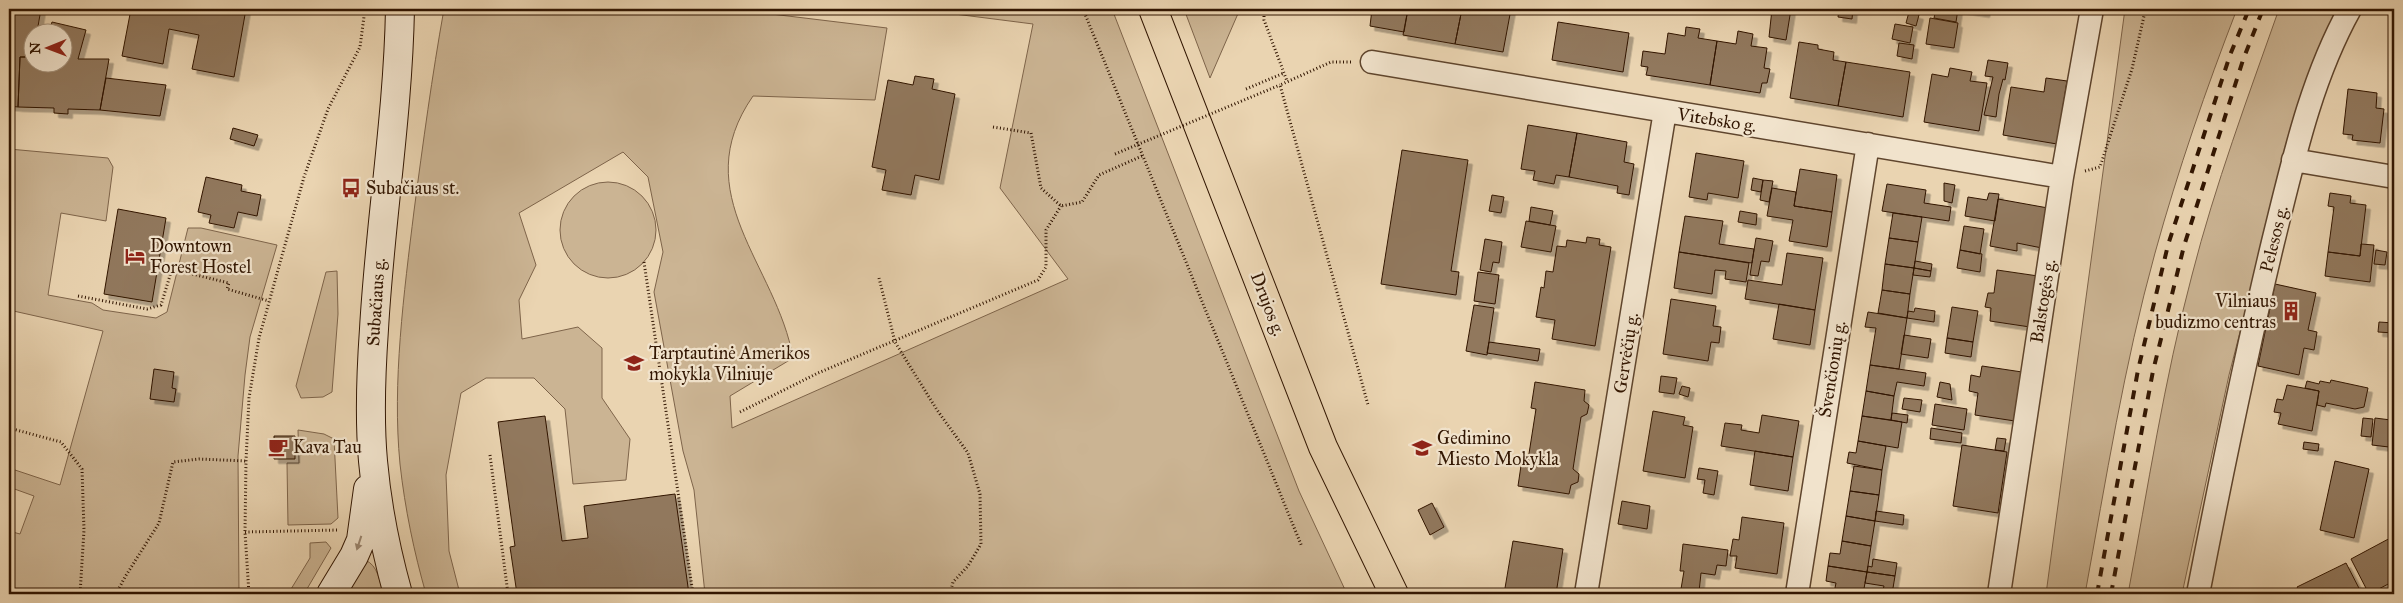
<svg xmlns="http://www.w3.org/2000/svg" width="2403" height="603" font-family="'IM FELL Great Primer',serif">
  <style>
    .green { fill: #cbb493; stroke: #7e644a }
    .building { fill: #91785d; stroke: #311501; filter: url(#shadow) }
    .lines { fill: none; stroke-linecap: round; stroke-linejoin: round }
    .minor-casing { stroke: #5f452d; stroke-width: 25 }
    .secondary-casing { stroke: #311501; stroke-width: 30 }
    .primary-casing { stroke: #311501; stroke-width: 30 }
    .path { stroke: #311501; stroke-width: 3; stroke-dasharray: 1 2.5; stroke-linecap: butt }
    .minor { stroke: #f1e3cc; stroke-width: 22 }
    .secondary { stroke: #f1e3cc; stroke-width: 28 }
    .primary { stroke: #ead4b1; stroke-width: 28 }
    .rail { stroke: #311501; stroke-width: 4; stroke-dasharray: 9 9; stroke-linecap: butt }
    .path-bridge { stroke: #311501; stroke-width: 3; stroke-dasharray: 1 2.5; stroke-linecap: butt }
    .oneway { fill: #9b8671 }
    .labels { text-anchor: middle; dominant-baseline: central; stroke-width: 4.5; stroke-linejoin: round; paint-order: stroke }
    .street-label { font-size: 18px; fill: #311501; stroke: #f1e3cc }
    .poi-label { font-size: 18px; fill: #311501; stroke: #f1e3cc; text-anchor: start }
  </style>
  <defs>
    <filter id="shadow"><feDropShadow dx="4.5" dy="4.5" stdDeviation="0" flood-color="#0004"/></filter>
  </defs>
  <rect width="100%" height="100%" fill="#ead4b1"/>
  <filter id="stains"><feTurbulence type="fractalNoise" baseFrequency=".004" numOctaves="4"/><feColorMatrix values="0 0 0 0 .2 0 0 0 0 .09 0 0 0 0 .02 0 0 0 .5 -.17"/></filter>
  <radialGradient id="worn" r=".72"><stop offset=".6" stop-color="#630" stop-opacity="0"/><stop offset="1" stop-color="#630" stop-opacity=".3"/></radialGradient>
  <path class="green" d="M444,9h286l157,19 -12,72 -122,-4c-68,98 24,169 40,262l-63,38 2,32 336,-149 -68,-91 33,-164 -94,-12v-3h173l187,482 48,103h-642l-11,-104 -11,-39 -29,-159 9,-40 -15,-75 -25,-25 -104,61 17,52 -17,35 3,39 56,-12 24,21v50l28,41 -4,41 -53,4 -8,-75 -31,-31h-48l-25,15 -15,82 3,76 11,43h-34c-12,-42 -21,-85 -26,-130 -8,-82 4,-171 14,-253 9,-68 18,-135 30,-202z
    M1184,9h56l-30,69z
    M2125,9h112c-31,80 -59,161 -82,244 -31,112 -49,227 -70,341h-39z
    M2279,9h64l-61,160 -53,206 -47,219h-54c20,-106 36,-214 64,-319 23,-90 56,-178 87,-266z
    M9,149l99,9 5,9 -7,54 -45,-8 -13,82 44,8 11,7 53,8 11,-6 21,-84h13l76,17 -27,92 -5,38 -7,81 1,138h-230v-63l11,3 14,-38 -25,-9v-19l51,17 43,-154 -94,-21z
    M560 230a48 48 0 1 1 96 0a48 48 0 1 1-96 0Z
    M337,271l1,43 -6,78 -9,5 -22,1 -5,-12 30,-114z
    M298,430l26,4 10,5 4,79 -7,6 -43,1 -1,-62h12z
    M326,542l5,6 -27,46h-16l22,-36v-15z
    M365,560c13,5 15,22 18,34h-39z"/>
  <path class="building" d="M9,9h32l-4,23h-5l-1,25h-11l-2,50 -9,-1z
    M131,9h115l-12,68 -42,-8 7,-34 -30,-6 -6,35 -41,-8z
    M1372,9h36l-4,23 -34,-6z
    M1408,9h54l-7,35 -52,-9z
    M1462,9h49l-8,43 -48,-8z
    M1772,9h19l-5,31 -17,-3z
    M1839,9h14l-1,10 -14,-2z
    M1936,9h50l-1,4 -27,-4 -2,13 -22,-4z
    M1909,12l10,3 -3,11 -10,-3z
    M1930,18l28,5 -4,25 -28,-4z
    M52,22l34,8 -8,29h31l-9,51 -32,-1v5l-14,-1v-5l-36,-1 2,-50h12v5h30v-30h-13z
    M1558,22l71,11 -6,39 -71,-12z
    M1895,24l18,3 -3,16 -18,-4z
    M1686,27l14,2 -2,9 19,3 -7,44 -64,-10 2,-8 -7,-1 2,-15 22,3 3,-21 17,3z
    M1738,31l15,3 -2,12 16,2 -3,20 6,1 -3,14h-5l-2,10 -50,-8 7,-44 19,3z
    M1799,42l19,3v4l16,3 -1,8 13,2 -8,44 -48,-8z
    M1899,43l15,2 -2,14 -15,-3z
    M1988,60l20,3 -3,17 -2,-1 -4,15 -3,23 -12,-2 9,-38 -8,-1z
    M1846,62l64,10 -7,45 -65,-11z
    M1950,68l22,4 -2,9 17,2 -8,48 -55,-9 8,-48 16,3z
    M915,76l19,3 -2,10 23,5 -16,86 -24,-5 -4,20 -29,-5 4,-20 -14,-3 16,-87 25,5z
    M106,78l60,7 -6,31 -60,-6z
    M2046,78l21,3 -10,63 -54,-9 8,-48 33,5z
    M2348,89l29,4 -1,15 8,1 -4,34 -28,-3 1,-5 -10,-1z
    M1528,125l49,8 -8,44 -13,-2 -2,9 -21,-4 2,-9 -14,-2z
    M233,128l25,7 -4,11 -24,-7z
    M1577,133l50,9 -3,20 10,2 -5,31 -12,-2 1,-7 -49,-9z
    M1402,150l66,10 -17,111 8,1 -3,23 -75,-11z
    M1696,153l48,8 -6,37 -30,-5 -1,7 -18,-3z
    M1800,169l37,6 -5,37 -38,-6z
    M206,177l36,8 -1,6 20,4 -4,21 -19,-4 -4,16 -25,-5 2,-8 -13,-3z
    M1753,178l10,2 -2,12 -10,-2z
    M1763,180l10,1 -4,21 -9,-2z
    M1944,183l11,2 -3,18 -8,-2z
    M1887,184l39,6 -2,13 27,4 -2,14 -67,-10z
    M1772,188l24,4 -2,14 38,6 -5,35 -38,-6 4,-21 -26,-4z
    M1989,193l10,1 -4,27 -30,-5 3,-19 19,3z
    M2330,193l21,3 -1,7 16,2 -6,51 -32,-4 6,-45 -6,-1z
    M1492,195l12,2 -3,16 -12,-2z
    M1998,199l50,9 -6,40 -25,-5v8l-27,-5z
    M1531,207l22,4 -3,14 -21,-4z
    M118,209l48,9 -14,84 -48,-8z
    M1740,211l17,3 -1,11 -18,-3z
    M1893,213l29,4 -4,25 -29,-4z
    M1685,216l38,5 -4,23 35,5 -2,14 -73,-11z
    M1526,221l30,5 -5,26 -30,-5z
    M1964,226l20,3 -4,25 -20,-4z
    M1587,237l13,2 -1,6 12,2 -16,99 -43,-7 3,-19 -19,-3 5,-30 3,1 2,-17 7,1 4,-26 9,1 1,-7 19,3z
    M1756,238l17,3 -4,21 -8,-1 -3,15 -8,-1z
    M1889,238l29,4 -4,26 -29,-4z
    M1485,239l17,3 -3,21 -6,-1 -2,10 -11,-2z
    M2361,244l13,1 -4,37 -45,-6 3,-24 32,4z
    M1960,250l22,4 -2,18 -23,-4z
    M2376,250l11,2 -2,13 -11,-1z
    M1679,252l70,11 -3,19 -21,-3 1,-8 -11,-1 -3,24 -38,-6z
    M1787,253l36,5 -8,52 -70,-11 3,-19 34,5z
    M1915,261l17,3 -1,7 -17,-3z
    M1885,264l29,4 -4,26 -28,-4z
    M1914,268l17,3 -1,6 -17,-2z
    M1997,270l41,6 -8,51 -40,-6 1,-13 -6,-1 3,-14h6z
    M1478,272l21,3 -4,29 -21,-3z
    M2275,284l41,9 -8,37 9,2 -3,18 -10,-2 -5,27 -41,-9z
    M1882,290l28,4 -3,24 -29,-5z
    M1671,299l45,7 -3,20 8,1 -2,16 -8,-1 -3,19 -45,-7z
    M1779,304l36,6 -5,35 -37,-6z
    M1474,305l20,3 -7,47 -21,-4z
    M1952,307l26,4 -5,31 -26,-4z
    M1915,308l20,3 -1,11 -27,-4 1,-7 6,1z
    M1868,312l39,6 -8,51 -29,-4 6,-37 -11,-1z
    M2379,322l15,1v10l-16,-1z
    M1904,335l27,4 -3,19 -27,-4z
    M1947,338l26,4 -2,15 -26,-4z
    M1489,342l51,7 -2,12 -51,-8z
    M1870,365l56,8 -2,13 -27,-4 -3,14 -28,-5z
    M1982,366l40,6 -7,49 -40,-6 3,-22 -9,-2 2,-16 9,2z
    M154,369l20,3 -2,16 4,1 -2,13 -24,-3z
    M1661,376l16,2 -3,16 -15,-2z
    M2331,380l37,8 -4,19 -9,2 -29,-6 -1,4 -8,-2 2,-14 -14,-3 2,-7 12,3 1,-3 10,2z
    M1535,382l50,8 -1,11 5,4 -2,9 -6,3 -8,52 6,5 -1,8 -7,3 -2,9 -51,-8 4,-27 6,1 8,-51 -5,-1z
    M1940,382l10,2 2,16 -15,-3z
    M2287,385l32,6 -7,40 -34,-7 3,-11 -7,-1 3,-13 6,1z
    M1682,386l8,2 -2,9 -9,-3z
    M1866,391l28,5 -3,24 -29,-4z
    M1904,398l18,2 -2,12 -18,-3z
    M1935,404l32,5 -3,21 -32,-5z
    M1653,411l32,6 -2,8 10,2 -8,51 -42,-7z
    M1892,413l16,2 -1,8 -16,-3z
    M1762,415l37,6 -6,36 -72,-11 4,-23 17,2 -1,5 18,3z
    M545,416l17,125 26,-3 -4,-32 91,-12 14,100h-172l-7,-47 5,-1 -17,-124z
    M1862,416l40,6 -4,26 -40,-7z
    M2363,418l10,1 -2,18 -10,-1z
    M2375,418l16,2 -2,27 -17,-2z
    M1931,428l31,5 -1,10 -31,-4z
    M274,436h21v23h-21z
    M1997,438l9,1 -2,12 -9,-1z
    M1858,441l28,5 -4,24 -35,-7 2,-11 7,1z
    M2304,442l15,2 -1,7 -15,-2z
    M1962,445l45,7 -9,61 -45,-7z
    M1755,451l38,6 -5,34 -38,-6z
    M2335,461l34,8 -15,69 -34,-8z
    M1854,466l28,4 -3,25 -29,-4z
    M1699,468l19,3 -4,24 -11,-2 2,-13 -8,-1z
    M1850,491l29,4 -4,26 -29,-5z
    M1622,501l28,5 -3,23 -29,-5z
    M1432,503l12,24 -14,8 -12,-25z
    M1876,511l28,4 -1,10 -28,-4z
    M1846,516l29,5 -4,25 -29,-5z
    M1742,517l42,6 -7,51 -42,-6 2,-12h-7l3,-17 6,1z
    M2394,536v45l-25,13 -18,-35z
    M1513,541l50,8 -7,45h-52z
    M1842,541l29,5 -4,26 -39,-6 2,-13 10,1z
    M1683,544l45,6 -2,16 -9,-1 -2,10 -14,-2 -2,19 -18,-3 3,-18h-4z
    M1873,559l24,4 -2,13 -28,-4 1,-6 4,1z
    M2346,563l16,31h-61l-4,-7z
    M1828,566l39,6 -4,22 -29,-1 2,-10 -10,-2z
    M1867,572l28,4 -3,18h-10l2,-8 -19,-3z
    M1731,589l35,5h-36z
    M1949,589l33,5h-34z"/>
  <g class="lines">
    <defs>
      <path id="minor" d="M1372,62l690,115
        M2293,160l101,17
        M1586,594l79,-483
        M1797,594l71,-450
        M1999,594l63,-417 30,-168
        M2198,594c23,-118 47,-235 75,-352 20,-80 37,-161 77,-233"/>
      <path id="secondary" d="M331,594l23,-38 7,-16 7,-51
        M398,594c-12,-43 -21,-88 -25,-133 -4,-44 -2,-89 1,-132 6,-107 24,-213 26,-320"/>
      <path id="primary" d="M1153,9l170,438 71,147"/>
    </defs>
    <use href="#minor" class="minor-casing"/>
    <use href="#secondary" class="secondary-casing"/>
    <use href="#primary" class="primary-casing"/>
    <path class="path" d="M1083,9l219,538
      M1264,9v11l23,61
      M1351,62h-20l-51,23 88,320
      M1246,89l38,-16
      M993,127l38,6 10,55 20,18 21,-4 17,-27 43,-19
      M2085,171l15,-4 32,-98 12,-53 5,-7
      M644,262l49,332
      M879,278l16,64 42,68 31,43 12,41 1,50 -13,22 -15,16 -3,12
      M78,296l69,13 14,-4 11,-36 57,14 -2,6 42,12
      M9,343l4,-21
      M740,412l78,-39 220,-93 8,-13v-37l15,-24
      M9,428l52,14 21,27 2,61 -4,64
      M490,455l18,139
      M245,532l94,-2
      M116,594l9,-17 34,-54 14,-61 26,-3 47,2
      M249,594l-4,-62 1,-71 3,-63 10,-60 45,-161 24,-68 32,-62 5,-38"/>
    <use href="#minor" class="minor"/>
    <use href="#secondary" class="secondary"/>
    <use href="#primary" class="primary"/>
    <path class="rail" d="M2097,594l41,-224 30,-125 62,-190 19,-46
      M2111,594l42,-223 31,-125 59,-186 20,-51"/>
    <path class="path-bridge" d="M1115,154l165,-69"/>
  </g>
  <defs><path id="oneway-solid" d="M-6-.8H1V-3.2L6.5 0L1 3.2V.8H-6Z" transform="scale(1.25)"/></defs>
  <use class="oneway" href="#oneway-solid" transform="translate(359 543) rotate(108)"/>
  <defs>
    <symbol id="bus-bare" viewBox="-9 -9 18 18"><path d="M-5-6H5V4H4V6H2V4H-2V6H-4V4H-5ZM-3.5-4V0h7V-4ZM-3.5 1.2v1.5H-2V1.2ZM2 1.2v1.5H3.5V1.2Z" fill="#8f2418" stroke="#f1e3cc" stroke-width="2.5" paint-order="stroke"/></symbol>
    <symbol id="hotel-bare" viewBox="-9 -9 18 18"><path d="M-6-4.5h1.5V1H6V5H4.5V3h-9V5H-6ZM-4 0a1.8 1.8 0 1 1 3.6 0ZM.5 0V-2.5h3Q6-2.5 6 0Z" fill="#8f2418" stroke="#f1e3cc" stroke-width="2.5" paint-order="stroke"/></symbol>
    <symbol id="building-bare" viewBox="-9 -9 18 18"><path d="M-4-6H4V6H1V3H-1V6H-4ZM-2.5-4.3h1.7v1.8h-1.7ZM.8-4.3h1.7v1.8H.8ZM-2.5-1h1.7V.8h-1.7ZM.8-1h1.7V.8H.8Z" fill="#8f2418" stroke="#f1e3cc" stroke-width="2.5" paint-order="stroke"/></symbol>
    <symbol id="school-bare" viewBox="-9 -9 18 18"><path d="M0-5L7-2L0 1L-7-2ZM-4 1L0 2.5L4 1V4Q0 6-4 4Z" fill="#8f2418" stroke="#f1e3cc" stroke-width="2.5" paint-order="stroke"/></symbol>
    <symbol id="cafe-bare" viewBox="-9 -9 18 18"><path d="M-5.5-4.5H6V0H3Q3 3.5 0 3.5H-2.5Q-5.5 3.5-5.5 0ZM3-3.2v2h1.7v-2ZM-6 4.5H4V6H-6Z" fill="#8f2418" stroke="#f1e3cc" stroke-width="2.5" paint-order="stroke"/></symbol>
  </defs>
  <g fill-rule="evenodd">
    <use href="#bus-bare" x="337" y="174" width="28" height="28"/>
    <use href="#hotel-bare" x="121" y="242" width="28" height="28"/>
    <use href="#building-bare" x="2277" y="297" width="28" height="28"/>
    <use href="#school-bare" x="620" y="349" width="28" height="28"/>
    <use href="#cafe-bare" x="264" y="433" width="28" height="28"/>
    <use href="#school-bare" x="1408" y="434" width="28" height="28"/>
  </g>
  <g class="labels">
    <g class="street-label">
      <text transform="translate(1717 120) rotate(9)">Vitebsko g.</text>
      <text transform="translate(2274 239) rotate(-76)">Pelesos g.</text>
      <text transform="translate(2043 301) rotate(-81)">Balstogės g.</text>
      <text transform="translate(376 302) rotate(-86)">Subačiaus g.</text>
      <text transform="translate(1268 304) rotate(69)">Drujos g.</text>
      <text transform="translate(1626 353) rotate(-81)">Gervėčių g.</text>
      <text transform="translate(1832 369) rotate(-81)">Švenčionių g.</text>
    </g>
    <g class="poi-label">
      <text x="366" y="188">Subačiaus st.</text>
      <text x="150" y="246">Downtown<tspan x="150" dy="21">Forest Hostel</tspan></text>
      <text x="2276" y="301" text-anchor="end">Vilniaus<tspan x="2276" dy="21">budizmo centras</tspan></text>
      <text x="649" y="353">Tarptautinė Amerikos<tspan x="649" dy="21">mokykla Vilniuje</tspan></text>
      <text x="1437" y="438">Gedimino<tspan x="1437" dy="21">Miesto Mokykla</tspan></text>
      <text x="293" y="447">Kava Tau</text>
    </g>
  </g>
  <rect width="2403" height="603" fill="none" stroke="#ead4b1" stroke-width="30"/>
  <rect x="10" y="10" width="2383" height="583" fill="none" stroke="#311501" stroke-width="2.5"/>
  <rect x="15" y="15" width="2373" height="573" fill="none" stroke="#311501"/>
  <g transform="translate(48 48) rotate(269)"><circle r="24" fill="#f1e3cc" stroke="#a4917b"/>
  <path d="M0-4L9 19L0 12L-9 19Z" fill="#8f2418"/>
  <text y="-8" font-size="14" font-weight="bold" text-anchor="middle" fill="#311501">N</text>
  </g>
  <rect width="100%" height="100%" filter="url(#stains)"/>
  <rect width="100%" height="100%" fill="url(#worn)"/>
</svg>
